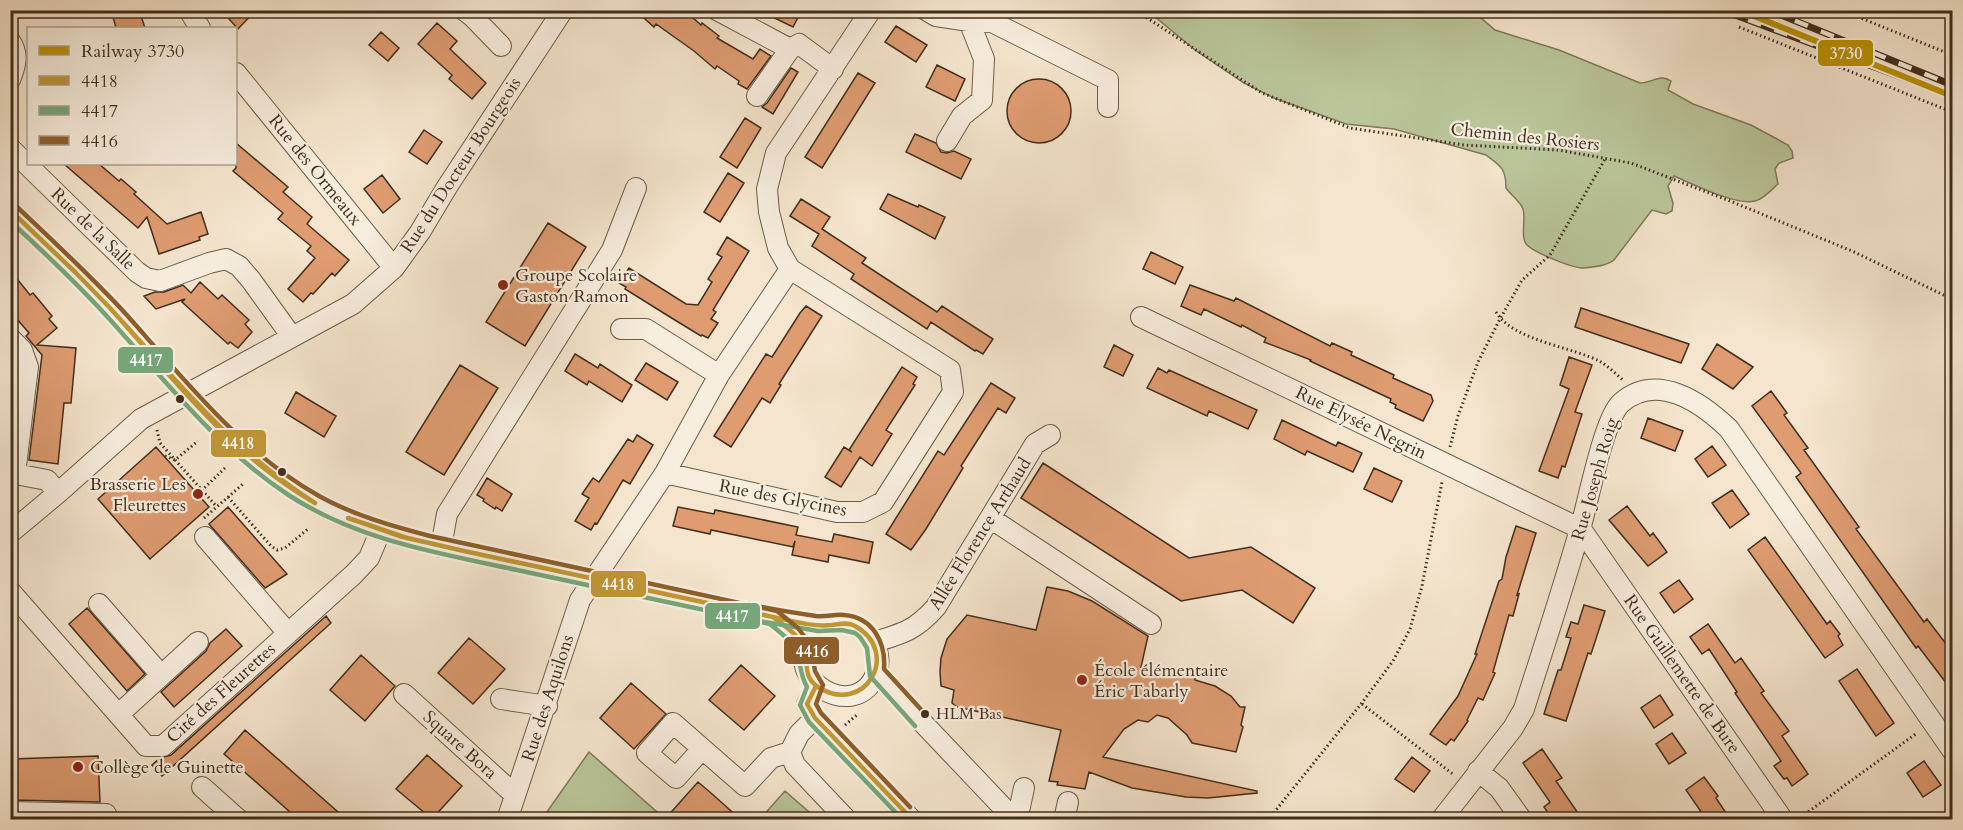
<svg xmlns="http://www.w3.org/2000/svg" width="1963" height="830" font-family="Cardo,serif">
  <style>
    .green { fill: #bac59a; stroke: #7e7a5a; stroke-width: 1.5 }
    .building { fill: #df9c71; stroke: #412e1b; stroke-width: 1.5 }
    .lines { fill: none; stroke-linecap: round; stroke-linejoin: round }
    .minor-casing { stroke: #6e5c48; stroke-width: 22 }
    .path { stroke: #412e1b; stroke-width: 3; stroke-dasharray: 1.5 3; stroke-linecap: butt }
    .minor { stroke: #f8eedf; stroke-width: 20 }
    .rail-casing { stroke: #412e1b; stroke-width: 7 }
    .rail { stroke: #f8eedf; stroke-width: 4.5; stroke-dasharray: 14; stroke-linecap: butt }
    .bus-1-casing { stroke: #f8eedf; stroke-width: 9 }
    .bus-2-casing { stroke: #f8eedf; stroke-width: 9 }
    .bus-3-casing { stroke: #f8eedf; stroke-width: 9 }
    .bus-1 { stroke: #c09635; stroke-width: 4.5 }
    .bus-2 { stroke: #76a679; stroke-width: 4.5 }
    .bus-3 { stroke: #8d5e2a; stroke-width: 4.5 }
    .rail-1-casing { stroke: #f8eedf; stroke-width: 10 }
    .rail-1 { stroke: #ba9205; stroke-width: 6 }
    .poi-dot { fill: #8f2418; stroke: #f8eedf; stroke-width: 2 }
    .bus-dot { fill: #412e1b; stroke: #f8eedf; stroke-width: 2 }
    .labels { text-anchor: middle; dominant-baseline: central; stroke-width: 4.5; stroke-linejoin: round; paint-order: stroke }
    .bus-label { font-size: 16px; fill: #412e1b; stroke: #f8eedf; text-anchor: start }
    .street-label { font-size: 18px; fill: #412e1b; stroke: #f8eedf }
    .poi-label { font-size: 18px; fill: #412e1b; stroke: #f8eedf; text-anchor: start }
    .line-badge { stroke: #f8eedf; stroke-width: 2 }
    .badge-label { font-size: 16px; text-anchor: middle; font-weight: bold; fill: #fff }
  </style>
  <rect width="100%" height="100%" fill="#f5e5ce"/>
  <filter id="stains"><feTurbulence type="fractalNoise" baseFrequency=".00333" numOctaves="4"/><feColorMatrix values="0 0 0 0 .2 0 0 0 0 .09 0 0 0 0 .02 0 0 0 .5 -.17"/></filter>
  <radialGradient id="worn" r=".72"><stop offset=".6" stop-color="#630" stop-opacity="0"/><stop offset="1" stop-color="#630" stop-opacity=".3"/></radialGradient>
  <path class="green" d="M1148,11h325l22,19 64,20 81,33c13,0 20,-10 31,-2l-3,9 25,14 58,21 37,20 4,6 1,7 -14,5 -4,6 3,15c-6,5 -14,15 -23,17 -19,5 -62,-17 -81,-25l-6,10 5,17 -1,8 -6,3 -14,-4 -38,50c-7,6 -21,7 -31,8 -10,0 -55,-17 -58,-26 -4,-9 1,-23 -2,-33 -2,-7 -13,-15 -17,-21 0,-19 -5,-22 -20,-33l-92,-26 -48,-5 -72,-26 -30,-15 -49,-33z
    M589,752l76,67h-123z
    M785,791l32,28h-57z"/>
  <path class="building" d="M111,10h28l6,18h-29z
    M221,10h35l-18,19z
    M635,10h49l17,15 1,-2 17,13 -2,2 36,21 7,-10 11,7 -24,33 -9,-5 1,-3 -22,-15 -2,3 -21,-18 -38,-27 -2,3z
    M758,10h44l-9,17z
    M437,23l20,18 -7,8 36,34 -14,16 -23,-20 3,-4 -34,-31z
    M896,26l31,19 -11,17 -31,-20z
    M381,32l18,16 -11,13 -19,-16z
    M937,65l28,14 -10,22 -29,-14z
    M791,68l7,4 -25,42 -11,-7 5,-4z
    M858,73l17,10 -53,85 -17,-11z
    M1007 111a32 32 0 1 1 64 0a32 32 0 1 1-64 0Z
    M745,118l16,10 -24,40 -17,-11z
    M424,130l18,12 -15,22 -18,-12z
    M915,134l21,9 5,9 6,1 7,-2 17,8 -10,20 -55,-27z
    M236,143l52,44 -5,5 29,25 -5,7 42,36 -14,16 -3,-3 -19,21 -2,-1 -8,9 -15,-13 27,-31 -8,-7 4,-5 -33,-27 5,-6 -50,-42 3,-3z
    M64,164h35l20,17 2,-2 15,13 -2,2 33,30 34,-12 7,22 -9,3 1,3 -41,14 -12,-37 -9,11z
    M728,173l16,10 -24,39 -16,-10z
    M382,175l18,24 -17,14 -19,-24z
    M888,194l23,10 7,3 1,-2 26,12 -10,22 -55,-30z
    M801,199l29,18 -8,12 44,29 -4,5 75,49 5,-6 51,33 -10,15 -7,-4 -1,1 -44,-29 -4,7 -76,-50 3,-5 -42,-28 7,-12 -29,-18z
    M548,223l38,24 -61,99 -39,-24z
    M727,237l22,14 -36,59 3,2 -5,7 7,4 -10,15 -6,-3 -1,1 -31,-19 -45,-28 1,-2 -7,-4 10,-15 57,36 12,1 14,-23 -4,-3 14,-22 -5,-3z
    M1151,252l32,15 -8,17 -32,-15z
    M10,270l20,25 3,-2 19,23 -3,3 8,9 -20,17 39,3 -5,55h-7l-6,61 -29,-4 13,-105 -16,-19 3,-3 -19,-22z
    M200,282l18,17 4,-4 27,25 -4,4 7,8 -14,16 -8,-6 -2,2 -46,-42 3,-3 -29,10 -12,-13 11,-4h9l19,-7 8,8z
    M1190,285l44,16 2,-3 94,48 2,-3 20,9 -1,3 43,20 -1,3 38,17 2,6 -10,20 -28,-13 1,-3 -6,-3 1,-3 -81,-38 1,-1 -47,-18 2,-4 -24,-13 -1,2 -37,-18 -3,6 -20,-9z
    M806,306l16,10 -43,68 2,1 -11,18 -8,-5 -31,49 -17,-11 52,-82 6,3 28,-44z
    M1581,308l108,36 -8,19 -106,-36z
    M1717,344l36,23 -20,22 -31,-20z
    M1114,345l19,10 -10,21 -19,-9z
    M575,354l23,14 2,-4 32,21 -10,17 -33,-21 -2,4 -22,-14z
    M1569,357l23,8 -17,47 7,2 -17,53 -3,-1 -4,12 -19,-7 30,-82 -9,-4z
    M646,363l32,19 -11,18 -32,-20z
    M460,365l38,23 -54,87 -38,-23z
    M902,367l15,10 -4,7 2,1 -29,45 6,4 -20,32 -12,-9 -19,30 -16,-10 19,-30 8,5 -3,-2z
    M1158,368l9,5 2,-3 88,40 -9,19 -39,-18 -2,5 -60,-28z
    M991,383l24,15 -9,15 -8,-5 -37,58 2,2 -37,61 -15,21 -25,-16 52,-83 6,4z
    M1771,391l16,22 -3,2 24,33 -4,2 55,77 -3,2 68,93 3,-3 26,34v39l-35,-46 -2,2 -120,-171 5,-4 -49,-67z
    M296,392l40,24 -12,21 -39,-24z
    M1648,418l35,13 -8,20 -34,-13z
    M1282,420l54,26 2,-4 24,11 -9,19 -46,-21 -2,4 -31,-16z
    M637,435l16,10 -23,39 -7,-4 -26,44 -2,-1 -4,7 -16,-9 14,-23 -7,-4 11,-16 6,4 29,-43 5,3z
    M1712,446l14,19 -18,12 -13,-18z
    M156,447l53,60 -59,52 -52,-60z
    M1043,463l146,95 62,-11 64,41 -22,35 -51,-33 -61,11 -160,-103z
    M1374,468l28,13 -10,21 -28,-13z
    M487,478l25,16 -10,17 -6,-4 -1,2 -12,-8 1,-2 -7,-4z
    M1732,490l17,24 -19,14 -18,-25z
    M1627,506l23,30 3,-3 14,19 -19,14 -39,-46z
    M228,507l59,67 -22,14 -56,-64z
    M678,507l36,7 1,-4 83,17 -2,8 36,7 2,-8 39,8 -4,21 -40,-8 -1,7 -36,-7 3,-14 -2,6 -82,-17 -1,4 -37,-8z
    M1516,526l20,7 -19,62 2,-1 -6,22 -4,-1 -16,57 2,1 -12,27 -5,-2 -11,22 1,1 -14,20 -3,-2 -5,6 -16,-11 28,-38 19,-42h-2l24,-73 3,-2 4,-22z
    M1765,537l62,87 3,-3 10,13 -2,2 5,9 -18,13 -77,-108z
    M1679,580l14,19 -19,14 -14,-20z
    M1047,587l21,4 24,10 56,35 -7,31 40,4 14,5v4l20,6 16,10 9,11h5l-4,18 2,2 -7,25 -44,-9 -5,-8 -19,-17 -11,-3 -9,7 -10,-2 -14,9 -21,28 154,34v2l-49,5 -22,-1 -54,-9 -43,-16 -4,17 -28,-4 1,-3 -9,-1 12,-51 -104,-23 -5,-4 2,-13 -13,-4 -1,-14 1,-14 6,-19 20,-24 69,15z
    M1584,605l21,6 -14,43 -3,-1 -22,68 -22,-7 14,-44h3l10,-32 -5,-1 5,-15 7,2z
    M87,608l58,66 -18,17 -58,-67z
    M326,616l5,7 -169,153 -10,-11 8,-7 11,-3z
    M1708,624l27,39 6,-5 23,33 -3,2 28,38 -7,5 26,38 -16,12 -5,-8 -3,1 -10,-13 7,-5 -46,-68 2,-1 -28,-43 -7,5 -12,-17z
    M226,629l16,17 -68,61 -13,-15 45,-41 4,-8z
    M469,638l36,31 -32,35 -35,-31z
    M361,655l34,31 -30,35 -35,-31z
    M741,665l34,31 -31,34 -35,-30z
    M1857,669l37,54 -18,13 -37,-55z
    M631,683l35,31 -32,35 -34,-31z
    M1660,695l13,20 -19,13 -13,-20z
    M245,730l101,89h-48l-74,-65z
    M1672,733l14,20 -17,11 -13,-20z
    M1542,749l20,29 -6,3 26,38h-30l-8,-12 6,-5 -27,-39z
    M427,755l35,31 -30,33 -36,-30z
    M98,756l2,46 -87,-2 -2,-41z
    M1412,757l18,14 -16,21 -19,-13z
    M1924,761l17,24 -18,12 -16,-24z
    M1704,777l14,19 -2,2 14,21h-24l-20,-29z
    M698,782l13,11 29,26h-75z"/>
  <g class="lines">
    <defs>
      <path id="minor" d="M189,10l11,18
        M464,10l9,7 28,29
        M717,10l73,39
        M926,10l10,6 33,5 23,1 116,58v27
        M10,41c9,13 6,24 0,39
        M236,73l158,195
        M757,96l33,-47 9,-5 34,25
        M947,141l15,-25 20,-16 2,-41 -15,-38
        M10,148l127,124 9,6 14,3 49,-18 17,-4 13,7 12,14 41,57
        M10,210c29,28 59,54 85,82 63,67 119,142 195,195 67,47 148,58 226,75 86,19 171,37 257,55 17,3 33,5 50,7 7,1 12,-2 18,-2 24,1 43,26 36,49 -20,61 -116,-3 -50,-46
        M1141,317l440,212 202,291
        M621,329h25l73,46
        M10,338l12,12 6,17 -13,107
        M10,473l37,7 11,13
        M665,473l172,39h26l20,-10 70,-110 -3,-22 -160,-101 -12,-21 -9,-36 -2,-23 9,-36 95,-143
        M990,518l161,106
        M10,533l48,-40 83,-74 212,-115 41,-36 26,-36 27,-45 116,-177
        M205,537l82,95
        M441,547l6,-33 165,-264 24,-62
        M10,591l136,155h17l191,-172 15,-16 11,-26
        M99,604l62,71
        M874,642c28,-8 42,-12 62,-35l99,-163 15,-9
        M876,672l45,49 94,99
        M816,686l-9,18 8,14 97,102
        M404,694l111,101
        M501,699l46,7
        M119,714l79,-72
        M815,718l-16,16 -9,18 5,13 52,55
        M702,749l-26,29 -29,-25 26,-30 72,63 26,-28 19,-6
        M1478,771l21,17 23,32
        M202,787l37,33
        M10,812l96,2
        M507,820l73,-220 85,-127 54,-98 71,-106
        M1017,820l7,-32
        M1064,820l4,-18
        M1441,820l72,-92 11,-19c19,-60 39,-120 56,-180 8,-26 24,-111 41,-126 36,-32 81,0 108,26l223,321"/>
    </defs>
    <use href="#minor" class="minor-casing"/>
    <path class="path" d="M1135,10l127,83 88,35 114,17 94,5 73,13 99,38 122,50 100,48
      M1841,10l111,45
      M1019,15l16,-5
      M1739,27l213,85
      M1496,312c17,29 78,35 105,50 8,5 15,12 22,18
      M157,430l3,13 57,64
      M1450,447l8,-31 20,-54 22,-43 22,-39 28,-25 55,-96
      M165,456l10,4 23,-19
      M198,494l27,-26
      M228,497l43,49 6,4 8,-2 23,-19
      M204,518l39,-34
      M1362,704l92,71
      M845,725l13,-11
      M1801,817l116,-84
      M1268,820l93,-116 32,-43 17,-32 12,-43 20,-104"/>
    <use href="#minor" class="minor"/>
    <defs>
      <path id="rail" d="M1722,10l230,86
        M1769,10l183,75"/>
    </defs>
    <use href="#rail" class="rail-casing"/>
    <use href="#rail" class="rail"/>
    <defs>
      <path id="bus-1" d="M10,210l65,62
        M10,210l65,62
        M75,272l35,36
        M75,272l35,36
        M110,308c64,70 124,144 205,195
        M110,308c63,70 122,148 205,195
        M348,518l51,18 65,15
        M348,518l59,20 57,13
        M464,551l309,66
        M464,551l309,66
        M773,617c19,4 39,10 59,8 8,-1 16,-3 23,1 47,26 10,91 -37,61 -16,-11 -9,-24 -13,-37 -4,-14 -22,-25 -32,-33z
        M816,686l-9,18 8,14 90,94"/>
      <path id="bus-2" d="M10,221c36,33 71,66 103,102 54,60 106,126 174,171 69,46 151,59 230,76 84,18 169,36 253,54 9,8 23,17 27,29 4,12 3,22 10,34l-7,18 9,17 91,95
        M747,619l71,12 24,-1 13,3 5,4 7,11 3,28 45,50"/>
      <path id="bus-3" d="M15,205c37,35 75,70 110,108 59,66 116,139 194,183 34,19 73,30 111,40l347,75 21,17 9,12 4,7 4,24 8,14 -7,19 5,9 89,94
        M751,605c21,4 43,8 65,11 10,1 19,-2 28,-1 29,2 42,28 40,54l43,47"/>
    </defs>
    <use href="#bus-1" class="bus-1-casing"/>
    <use href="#bus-2" class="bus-2-casing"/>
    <use href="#bus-3" class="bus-3-casing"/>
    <use href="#bus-1" class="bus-1"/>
    <use href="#bus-2" class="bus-2"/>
    <use href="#bus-3" class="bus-3"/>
    <defs>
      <path id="rail-1" d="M1739,10l213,86"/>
    </defs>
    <use href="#rail-1" class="rail-1-casing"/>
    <use href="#rail-1" class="rail-1"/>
  </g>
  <g class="poi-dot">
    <circle cx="503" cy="285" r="6"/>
    <circle cx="198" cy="494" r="6"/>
    <circle cx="1082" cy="680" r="6"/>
    <circle cx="78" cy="767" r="6"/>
  </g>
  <g class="bus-dot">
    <circle cx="180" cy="399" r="5"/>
    <circle cx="282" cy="472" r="5"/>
    <circle cx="925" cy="714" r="5"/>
  </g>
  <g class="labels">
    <g class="bus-label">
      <text x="936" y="714">HLM Bas</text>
    </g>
    <g class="street-label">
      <text transform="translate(1525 137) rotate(6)">Chemin des Rosiers</text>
      <text transform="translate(461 165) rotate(-57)">Rue du Docteur Bourgeois</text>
      <text transform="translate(315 170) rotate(51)">Rue des Ormeaux</text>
      <text transform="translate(93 229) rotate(44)">Rue de la Salle</text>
      <text transform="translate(1361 423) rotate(26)">Rue Elysée Negrin</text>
      <text transform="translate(1595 479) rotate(-74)">Rue Joseph Roig</text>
      <text transform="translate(783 498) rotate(11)">Rue des Glycines</text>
      <text transform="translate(980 534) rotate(-58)">Allée Florence Arthaud</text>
      <text transform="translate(1682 674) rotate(55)">Rue Guillemette de Bure</text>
      <text transform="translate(221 693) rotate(-42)">Cité des Fleurettes</text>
      <text transform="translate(548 698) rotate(-72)">Rue des Aquilons</text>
      <text transform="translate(460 745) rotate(42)">Square Bora</text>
    </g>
    <g class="poi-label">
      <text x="515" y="275">Groupe Scolaire<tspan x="515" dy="21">Gaston Ramon</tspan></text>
      <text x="186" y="484" text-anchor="end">Brasserie Les<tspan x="186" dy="21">Fleurettes</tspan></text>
      <text x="1094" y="670">École élémentaire<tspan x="1094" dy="21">Éric Tabarly</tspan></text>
      <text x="90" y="767">Collège de Guinette</text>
    </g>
  </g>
  <g class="line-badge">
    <rect x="1817" y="39" width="57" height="28" rx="6" fill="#ba9205"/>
    <rect x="117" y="346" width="57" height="28" rx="6" fill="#76a679"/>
    <rect x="210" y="429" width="57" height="29" rx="6" fill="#c09635"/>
    <rect x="590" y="570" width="57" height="28" rx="6" fill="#c09635"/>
    <rect x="704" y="602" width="57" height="28" rx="6" fill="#76a679"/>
    <rect x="783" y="636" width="57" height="29" rx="6" fill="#8d5e2a"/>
  </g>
  <g class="badge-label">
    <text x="1846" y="59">3730</text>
    <text x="146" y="366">4417</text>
    <text x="238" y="449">4418</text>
    <text x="618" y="590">4418</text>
    <text x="732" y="622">4417</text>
    <text x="812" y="657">4416</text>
  </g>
  <rect width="1963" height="830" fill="none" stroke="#f5e5ce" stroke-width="36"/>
  <rect x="12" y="12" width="1939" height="806" fill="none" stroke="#412e1b" stroke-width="3"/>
  <rect x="18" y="18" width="1927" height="794" fill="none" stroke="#412e1b" stroke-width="1.5"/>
  <rect x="27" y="27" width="210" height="138" fill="#f8eedf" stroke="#afa191" stroke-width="1.5"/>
  <rect x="39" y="46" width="30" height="9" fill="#ba9205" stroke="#afa191" stroke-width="1.5"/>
  <text x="81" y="57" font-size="18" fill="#412e1b">Railway 3730</text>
  <rect x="39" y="76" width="30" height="9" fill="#c09635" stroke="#afa191" stroke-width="1.5"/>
  <text x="81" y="87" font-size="18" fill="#412e1b">4418</text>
  <rect x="39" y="106" width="30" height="9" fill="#76a679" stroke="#afa191" stroke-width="1.5"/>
  <text x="81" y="117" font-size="18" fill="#412e1b">4417</text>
  <rect x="39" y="136" width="30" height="9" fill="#8d5e2a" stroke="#afa191" stroke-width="1.5"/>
  <text x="81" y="147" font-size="18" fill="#412e1b">4416</text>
  <rect width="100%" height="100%" filter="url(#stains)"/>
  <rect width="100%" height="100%" fill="url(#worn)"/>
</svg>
